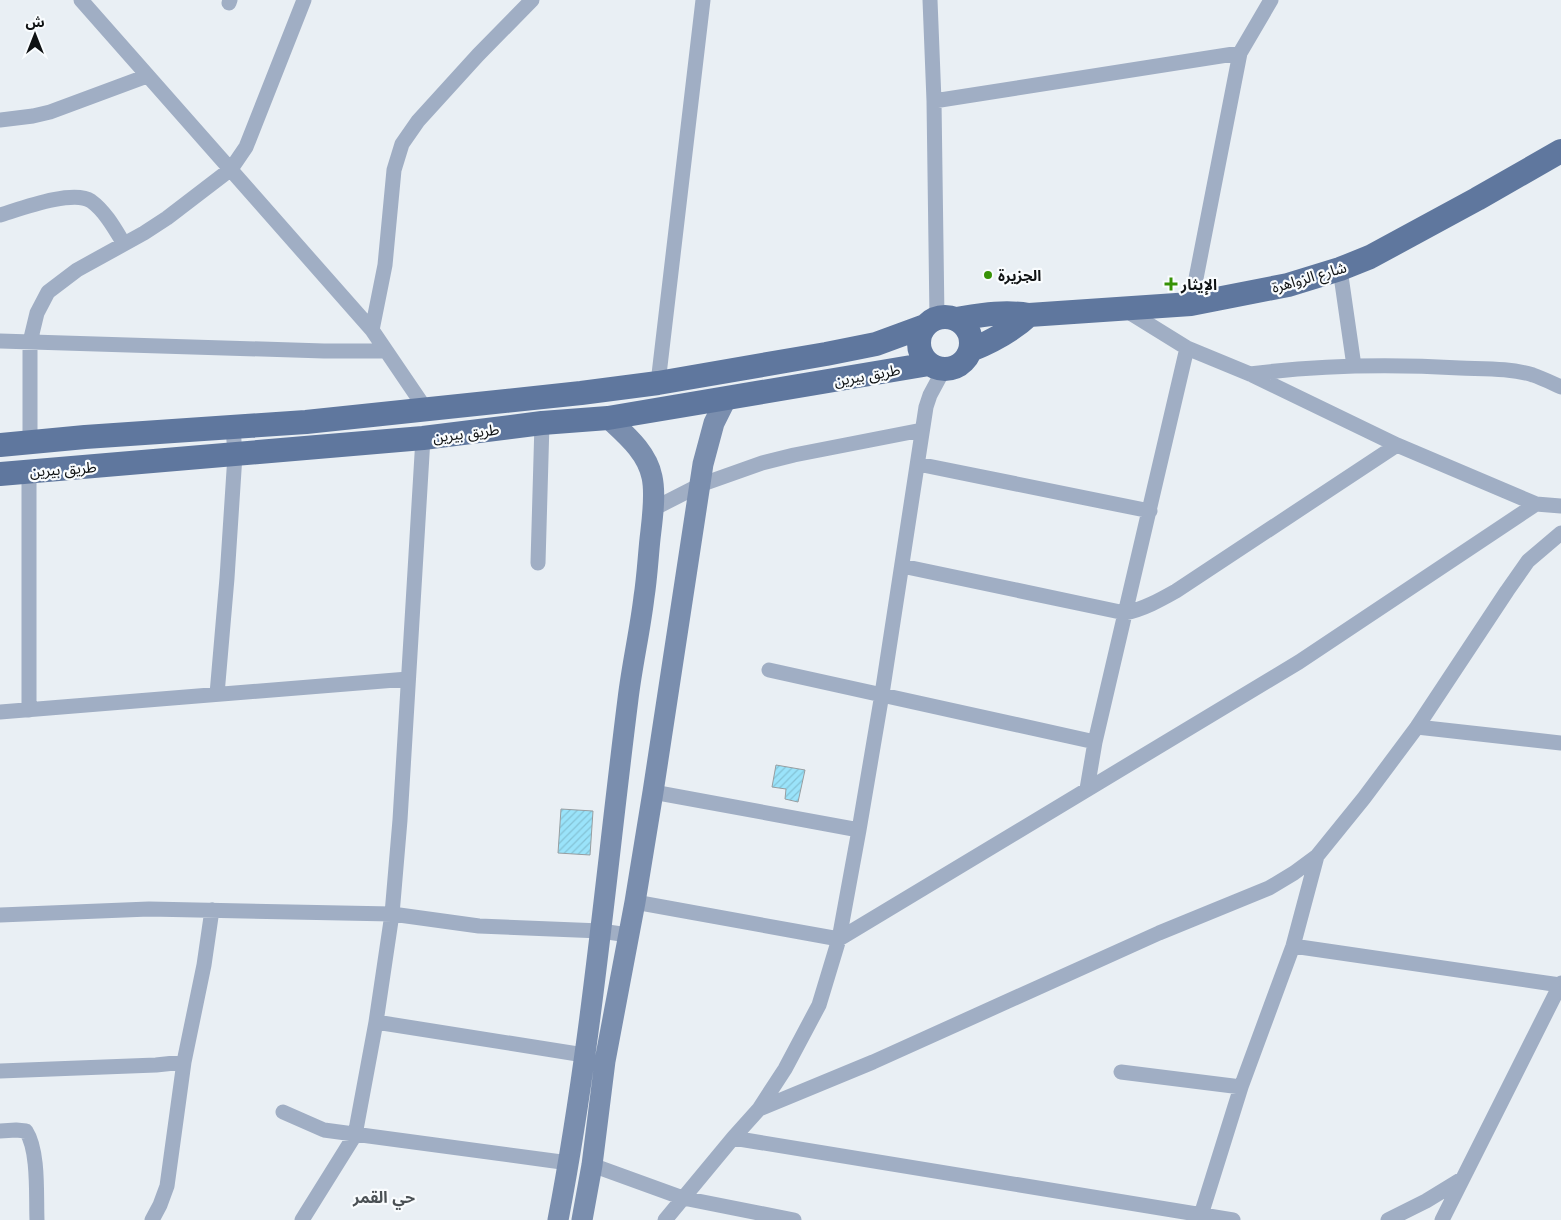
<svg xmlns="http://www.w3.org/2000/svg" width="1561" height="1220" font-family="Helvetica,'Noto Sans Arabic',sans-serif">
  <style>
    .building { fill: url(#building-hatch); stroke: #979ea1 }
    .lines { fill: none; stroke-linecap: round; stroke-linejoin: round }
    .street { stroke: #a0aec4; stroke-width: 15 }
    .secondary { stroke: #7a8eae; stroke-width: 21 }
    .primary { stroke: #5f779e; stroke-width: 24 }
    .poi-dot { fill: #379206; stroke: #f9fcfe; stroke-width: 2 }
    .labels { text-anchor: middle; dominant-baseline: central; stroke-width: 4.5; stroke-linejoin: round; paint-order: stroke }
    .poi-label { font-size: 15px; font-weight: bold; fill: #0f1213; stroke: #f9fcfe; text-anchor: start }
    .street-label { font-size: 15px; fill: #0f1213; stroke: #f9fcfe }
    .neighbourhood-label { font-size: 16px; font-weight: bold; fill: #4a5054; stroke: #f9fcfe }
  </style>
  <defs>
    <pattern id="building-hatch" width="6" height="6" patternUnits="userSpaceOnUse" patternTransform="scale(1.25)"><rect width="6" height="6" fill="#9ae3fa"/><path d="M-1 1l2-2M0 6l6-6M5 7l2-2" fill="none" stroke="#84c2d5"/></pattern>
  </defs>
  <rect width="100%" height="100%" fill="#e9eff4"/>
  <path class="building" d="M776,765l29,5 -7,32 -13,-3 1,-10 -14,-2z
    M561,809l32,2 -3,44 -32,-2z"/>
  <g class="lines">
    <path class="street" d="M81,0l291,330 53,78
      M930,0l4,101 3,217
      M229,3l1,-3
      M934,101l306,-48
      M0,120l33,-4 17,-4 97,-36
      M0,215c20,-6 73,-26 91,-14 14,10 24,28 33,43
      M1340,269l14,97
      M1191,304l49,-251 31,-53
      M1124,309l63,39 63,26 147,71 139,59 25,2
      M372,330l13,-65 9,-95 8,-26 16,-23 60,-66 54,-55
      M0,341l324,10h62
      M1250,374c70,-9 141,-10 210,-6 24,1 50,0 73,7 9,3 19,8 28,12
      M658,383l45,-383
      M30,441v-99l7,-29 11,-21 29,-22 67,-37 23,-15 64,-49 15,-22 58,-147
      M918,464l232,47
      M653,509l47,-24 62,-22 32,-8 128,-25
      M538,563l4,-140
      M902,566l223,47c19,-4 35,-13 51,-22l221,-146
      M769,670l326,72
      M217,694l10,-116 8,-123 -2,-28
      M29,710v-239
      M0,712l408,-33
      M1417,727l144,16
      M1087,789l8,-47 92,-394
      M653,792l206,38
      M635,902l204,37 460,-277 237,-158
      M0,915l149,-6 243,5 87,12 122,5 27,4
      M1293,946l267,39
      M376,1022l208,33
      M0,1071l156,-6 28,-3
      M1121,1072l120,15
      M759,1109l114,-47 286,-129 110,-45 25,-15 23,-17 47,-58 53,-71 90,-136 21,-30 33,-28
      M283,1112l41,18 245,33
      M0,1131l16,-1 10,1c13,20 10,65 11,89
      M733,1138l500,82
      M592,1165l91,33 111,22
      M1201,1215l40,-128 52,-141 24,-90
      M152,1220l8,-15 7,-19 17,-124 20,-97 8,-55
      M302,1220l53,-85 21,-113 16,-108 8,-94 23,-382
      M665,1220l68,-82 26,-29 26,-40 34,-64 20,-66 20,-109 23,-136 44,-287 4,-12 14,-26
      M1388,1220l38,-19 36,-22
      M1442,1220l119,-237"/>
    <path class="secondary" d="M558,1220c33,-172 48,-347 70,-521 4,-34 12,-68 16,-102 3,-19 4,-39 6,-58 2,-18 6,-44 2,-62 -5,-25 -26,-42 -44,-59
      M582,1220l10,-55 13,-104 30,-159 18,-110 50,-328 11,-41 12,-24"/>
    <path class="primary" d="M919 343a26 26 0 1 1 52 0a26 26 0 1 1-52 0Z
      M957,319c25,-4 46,-8 72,-4l162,-11 97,-19 52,-16 30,-12 107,-58 84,-48
      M971,350c22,-9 41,-19 58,-35
      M0,445l85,-8 221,-15 275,-29 77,-10 168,-29 50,-10 49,-18
      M0,474l423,-36 119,-15 66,-5 321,-54"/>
  </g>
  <g class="poi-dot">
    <circle cx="988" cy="275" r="5"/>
    <path d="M1168.5 276.5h5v5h5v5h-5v5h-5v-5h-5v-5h5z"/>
  </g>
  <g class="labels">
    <g class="poi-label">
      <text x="998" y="275">الجزيرة</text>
      <text x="1181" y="284">الإيثار</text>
    </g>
    <g class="street-label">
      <text transform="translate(1309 277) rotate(-16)">شارع الزواهرة</text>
      <text transform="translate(867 375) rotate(-10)">طريق بيرين</text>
      <text transform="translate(466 433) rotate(-7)">طريق بيرين</text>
      <text transform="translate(63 469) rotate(-4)">طريق بيرين</text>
    </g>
    <g class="neighbourhood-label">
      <text x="384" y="1197">حي القمر</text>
    </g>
  </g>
  <g transform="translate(35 35)" stroke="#f9fcfe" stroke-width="4" paint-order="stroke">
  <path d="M0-4L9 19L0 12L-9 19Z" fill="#0f1213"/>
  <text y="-8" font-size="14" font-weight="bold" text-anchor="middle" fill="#0f1213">ش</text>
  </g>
</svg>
